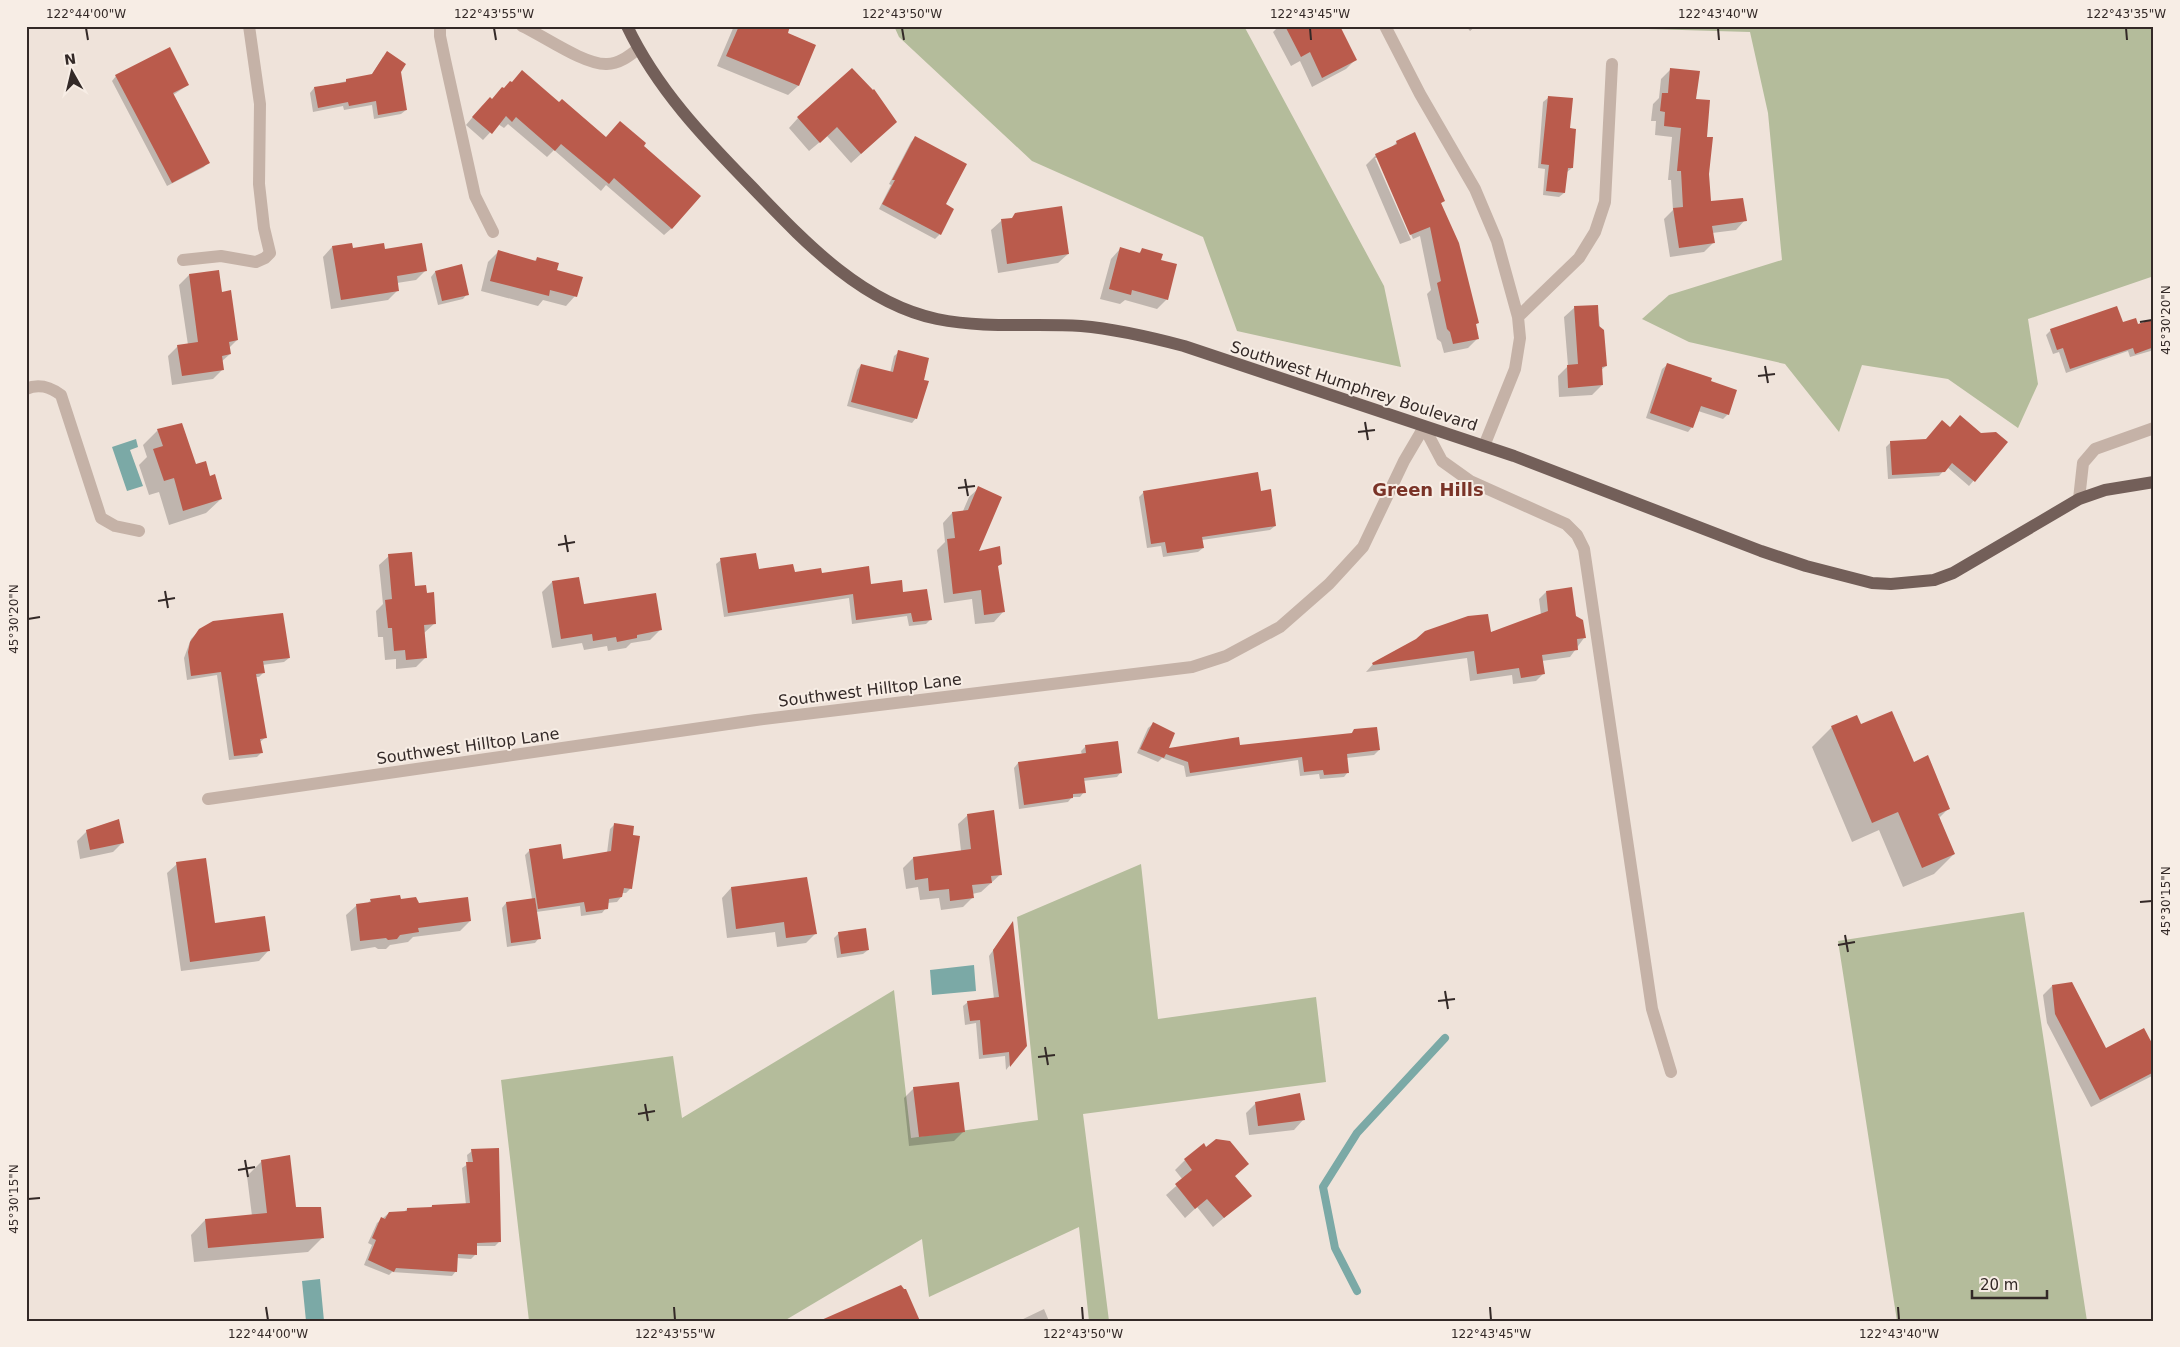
<svg xmlns="http://www.w3.org/2000/svg" width="2180" height="1347" font-family="'DejaVu Sans',sans-serif">
  <style>
    .green { fill: #b4bc9b }
    .water { fill: #7ba9a6 }
    .shadow { fill: #0003 }
    .lines { fill: none; stroke-linecap: round; stroke-linejoin: round }
    .stream { stroke: #7ba9a6; stroke-width: 8 }
    .building { fill: #ba5b4c }
    .minor { stroke: #c5b2a7; stroke-width: 12 }
    .major { stroke: #735f59; stroke-width: 12 }
    .ticks { fill: none; stroke: #332927; stroke-width: 2 }
    .labels { text-anchor: middle; dominant-baseline: central; stroke-width: 4; stroke-linejoin: round; paint-order: stroke }
    .street-label { font-size: 16px; fill: #332927; stroke: #f7ede5 }
    .neighbourhood-label { font-size: 18px; font-weight: bold; fill: #7a3327; stroke: #f7ede5 }
    .neatline { fill: none; stroke: #332927; stroke-width: 2 }
    .ticks-label { font-size: 12px; text-anchor: middle; fill: #332927 }
  </style>
  <rect width="100%" height="100%" fill="#efe3da"/>
  <path class="green" d="M894,26h350l140,260 17,81 -164,-36 -34,-94 -171,-76 -133,-124z
    M1648,26h506v256l-3,-5 -123,42 10,65 -20,44 -70,-49 -86,-14 -23,67 -54,-68 -96,-22 -47,-23 27,-24 113,-35 -14,-147 -18,-81 -102,-3z
    M1141,864l17,155 158,-22 10,85 -243,32 26,207h-20l-10,-94 -150,70 -7,-58 -138,82h-255l-28,-241 172,-24 9,62 212,-128 17,148 127,-18 -21,-203z
    M2024,912l63,409h-190l-59,-380z"/>
  <path class="water" d="M136,439l2,8 -8,3 13,36 -16,5 -15,-44z
    M974,965l2,26 -44,4 -2,-25z
    M320,1279l4,42h-18l-4,-40z"/>
  <path class="shadow" d="M734,26h55l-3,7 28,12 -16,41 -10,9 -71,-29z
    M1279,26h60l16,34 -9,9 -34,18 -12,-26 -9,5 -18,-34z
    M1466,26h10l-6,5z
    M383,57l16,15 7,38 -5,4 -27,5 -2,-14 -28,5 -1,-4 -30,6 -3,-19 4,-5 57,-12z
    M1671,69l24,31 10,38 5,64 35,18 -9,10 -24,3 1,10 -9,9 -34,5 -6,-38 9,-9 -2,-30h-3l4,-43 -17,-2 1,-14h-5l2,-17 6,-6 2,-19z
    M116,76l72,9 -15,10 35,67 -4,5 -37,19 -55,-105z
    M873,92l12,40 -34,31 -24,-27 -18,15 -20,-23 9,-10z
    M1548,98l21,31 3,39 -5,4 -3,21 -5,4 -16,-2 2,-26 -7,-1 5,-66z
    M492,100l67,4 47,35 36,7 30,82 -8,7 -58,-50 -5,6 -47,-41 -7,7 -39,-33 -4,4 -6,-4 -15,16 -17,-15 16,-19z
    M915,138l29,67 9,4 -13,25 -5,5 -56,-30 12,-24 -2,-1 22,-42z
    M1397,142l46,59 -3,3 37,119 -2,2 3,13 -10,10 -24,5 -3,-11 -4,-3 -10,-45 4,-4 -11,-54 -7,3 -35,-81h-3l36,82 -11,4 -34,-79 10,-10 15,-7z
    M26,162l3,7 -3,3z
    M1001,221l67,33 -10,9 -60,10 -7,-43z
    M332,247l52,4 42,19 -10,10 -19,3 1,7 -10,10 -57,9 -8,-52z
    M1120,249l18,5 4,-4 18,11 7,38 -10,10 -32,-9 -5,4 -20,-5 11,-40z
    M498,252l36,10 3,-4 19,13 19,25 -9,10 -23,-6 -5,6 -57,-15 7,-29z
    M461,266l6,28 -4,5 -25,6 -7,-28 4,-5z
    M189,275l32,18 16,47 -8,8 1,6 -9,8 1,8 -9,9 -41,6 -4,-29 10,-10 10,-1 -9,-60z
    M1597,306l9,60 -5,4 1,15 -10,10 -33,2 -1,-21 10,-10 -4,-49 10,-9z
    M2154,320v30l-24,7 -2,-6 -62,22 -7,-21 -6,2 -7,-19 5,-5 71,-6 15,2z
    M899,352l23,29 -6,37 -4,5 -65,-17 10,-36 4,-5 29,8 4,-17z
    M1667,365l42,17 19,32 -5,5 -25,-8 -6,16 -4,5 -42,-14 16,-49z
    M1949,428l32,6 26,8 -38,44 -22,-19 -8,9 -51,3 -2,-32 5,-5 35,-2z
    M158,430l51,48 12,21 -15,14 -37,12 -10,-33 -10,3 -10,-30 8,-8 -4,-12z
    M1257,473l3,19 15,34 -5,4 -68,10 1,8 -5,4 -35,5 -2,-11 -14,2 -8,-51 5,-5z
    M979,488l-2,64 23,12 -3,3 6,45 -9,10 -19,2 -3,-25 -28,4 -7,-53 8,-8 -2,-19 9,-10 11,-2 6,-14z
    M389,556l46,67 -11,10 2,24 -10,10 -20,2v-10l-11,1 -2,-23h-5l-2,-26 7,-7 -4,-39z
    M721,560l37,10 36,4 76,11 32,8 29,26 -5,5 -17,2 -2,-10 -55,8 -3,-26 -125,19 -8,-53z
    M578,578l5,28 77,24 -10,10 -19,3 -5,5 -18,3 -1,-5 -23,4 -2,-7 -30,5 -10,-56 10,-10z
    M1546,592l29,25 9,21 -14,19 -28,4 2,12 -8,8 -23,3 -1,-9 -42,6 -3,-23 -101,14 7,-8 117,-31 51,-18 -2,-16z
    M196,634l93,24 -5,4 -22,3 2,7 -5,5h-3l10,60 -6,5 1,11 -4,4 -28,3 -12,-85 -30,5 -3,-22 7,-19z
    M1856,717l4,9 53,37 36,45 -10,10 15,36 -20,20 -31,13 -24,-57 -27,12 -40,-95 20,-20z
    M1153,724l14,25 72,-2 111,-12 4,-5 25,20 -5,5 -28,3 2,14 -4,5 -24,2 -1,-5 -19,2 -2,-16 -112,17 -2,-11 -22,-8 -4,4 -21,-9 11,-25z
    M1086,746l35,26 -4,5 -34,4 1,11 -4,5h-8l-4,5 -49,7 -5,-41 4,-5 64,-8 -1,-4z
    M968,815l33,59 -20,18 -9,2 1,3 -10,10 -22,3 -2,-12 -19,2 -2,-13 -12,2 -3,-21 10,-10 48,-7 -3,-27z
    M615,824l16,64 -5,5h-4l-1,4 -4,5 -10,1 -1,5 -4,5 -21,3 -1,-10 -44,6 3,26 -4,5 -28,4 -5,-39 4,-5 26,-4 -7,-44 5,-5 32,10 45,-7 3,-24z
    M87,831l36,11 -10,10 -33,7 -3,-18z
    M177,864l37,60 54,27 -9,10 -78,10 -14,-98z
    M731,888l85,45 -10,10 -29,4 -2,-15 -48,6 -5,-40z
    M371,900h29l18,4 52,17 -10,10 -47,6 -5,5 -18,3 -4,4h-8l-3,-2 -24,4 -5,-36 10,-9 11,-2z
    M1012,924l14,121 -20,25 -1,-14 -26,3 -3,-36 -11,2 -2,-19 5,-4 26,-3 -5,-43z
    M839,933l29,17 -5,4 -26,4 -3,-20z
    M2052,986l53,64h49v25l-63,32 -44,-84 -4,-28z
    M914,1088l49,44 -9,9 -45,5 -5,-48z
    M1256,1103l47,17 -9,10 -45,5 -3,-22z
    M472,1151l27,91 -4,4h-20v9l-4,4 -14,-1 -1,13 -4,5 -60,-4 -3,3 -25,-10 8,-20 -4,-2 9,-20 12,-10 15,-1 3,-3 23,-1 2,-2 34,-1 -4,-37 6,-4 -1,-9z
    M1185,1160l62,4 -13,13 16,19 -37,31 -16,-20 -12,11 -19,-23 17,-15 -8,-10z
    M262,1161l32,47 28,30 -14,14 -114,10 -3,-27 14,-15 47,-4 -5,-40z
    M1044,1309l5,12h-30z"/>
  <g class="lines">
    <path class="stream" d="M1357,1291l-22,-43 -12,-61 34,-54 88,-95"/>
  </g>
  <path class="building" d="M739,26h51l-2,7 28,12 -17,41 -73,-30z
    M1285,26h55l17,34 -35,18 -12,-26 -9,5z
    M170,47l19,38 -16,8 37,70 -38,20 -57,-108z
    M387,51l19,13 -5,8 6,38 -29,5 -2,-14 -27,5 -1,-4 -30,6 -4,-21 32,-5v-3l26,-5z
    M852,68l21,22 1,-1 23,33 -36,32 -24,-27 -17,16 -23,-26z
    M1670,68l30,3 -4,28 14,1 -3,37h6l-4,37 2,27 32,-3 4,23 -35,5 3,17 -36,5 -6,-40 10,-1 -2,-36h-4l4,-43 -17,-2 1,-14 -5,-1 2,-18h6z
    M522,70l37,32 3,-3 44,38 14,-16 26,22 -2,3 57,50 -29,33 -58,-51 -5,6 -48,-40 -6,7 -39,-34 -4,5 -6,-6 -14,18 -20,-17 18,-20 2,2 10,-12 2,1 6,-7 2,1z
    M1548,96l25,2 -3,30 6,1 -3,39h-5l-3,25 -19,-2 3,-26 -8,-1z
    M1415,132l30,69 -4,2 18,40 20,80 -3,1 3,15 -26,5 -3,-12 -3,-3 -10,-46 4,-2 -11,-54 -20,8 -35,-81 22,-10 -1,-3z
    M915,136l52,28 -21,40 8,5 -13,26 -59,-31 13,-24h-3z
    M1062,206l7,48 -62,10 -6,-45 11,-1 3,-5z
    M352,243l1,5 31,-5 1,6 37,-6 5,28 -30,5 2,15 -58,9 -9,-54z
    M1120,247l20,6 2,-5 21,6 -2,6 16,4 -9,36 -36,-10 -1,5 -22,-6z
    M498,250l38,11 1,-4 22,6 -2,7 26,7 -6,20 -27,-7 -1,6 -59,-15z
    M462,264l7,31 -27,6 -7,-30z
    M219,270l3,22 9,-2 7,50 -9,2 2,12 -9,2 2,14 -42,6 -5,-31 21,-3 -9,-68z
    M1598,305l1,21 5,4 3,36 -5,1 1,18 -35,3 -1,-23 11,-1 -4,-58z
    M2117,306l6,16 13,-4 2,6 16,-5v28l-19,7 -2,-6 -63,21 -7,-21 -6,2 -7,-21z
    M898,350l31,8 -5,22 5,1 -12,38 -66,-17 10,-38 32,8z
    M1667,363l45,15 -1,3 26,9 -8,25 -28,-9 -8,22 -43,-15z
    M1960,415l21,18 15,-1 12,10 -33,40 -23,-19 -7,9 -53,3 -2,-34 36,-2 16,-19 8,7z
    M182,423l14,41 10,-3 4,15 5,-2 7,25 -39,12 -9,-33 -10,3 -11,-32 10,-3 -6,-17z
    M1258,472l3,19 10,-2 5,37 -74,11 2,11 -37,5 -2,-11 -14,2 -8,-53z
    M978,486l24,11 -23,54 21,-5 2,18 -4,2 7,46 -21,3 -3,-25 -28,4 -6,-55 8,-1 -3,-26 16,-2z
    M412,552l3,34 11,-1 1,8 7,-1 2,32 -12,1 3,33 -21,2 -1,-10 -11,1 -2,-23h-4l-3,-28 7,-1 -4,-45z
    M756,553l3,16 34,-5 2,8 26,-4 1,5 47,-7 2,18 31,-4 1,12 24,-3 5,31 -19,2 -2,-9 -55,7 -3,-26 -125,19 -8,-55z
    M579,577l5,27 72,-11 6,37 -25,5v3l-20,4 -1,-5 -23,4 -1,-7 -31,5 -9,-58z
    M1572,587l4,29 7,4 3,18 -9,1 1,11 -36,5 3,19 -24,4 -2,-10 -42,6 -3,-23 -101,14 -1,-2 44,-24 9,-8 43,-15 20,-2 3,18 57,-21 -2,-20z
    M283,613l7,45 -27,3 2,12 -9,1 11,64 -7,1 3,14 -29,3 -13,-84 -30,4 -3,-24 2,-10 9,-13 14,-8z
    M1892,711l22,51 14,-7 22,54 -12,5 17,40 -33,14 -24,-56 -26,11 -41,-97 26,-11 4,9z
    M1153,722l22,11 -6,15 70,-11 1,8 112,-12 2,-4 23,-2 3,23 -33,4 2,19 -25,2 -1,-5 -19,2 -2,-15 -112,16 -2,-11 -22,-8 -2,4 -24,-9z
    M1118,741l4,32 -38,5 2,15 -13,1v4l-49,7 -6,-43 68,-9 -1,-8z
    M994,810l8,65 -11,1 1,7 -20,2 2,13 -24,3 -1,-12 -20,2 -1,-13 -13,2 -2,-23 58,-8 -4,-35z
    M119,819l5,24 -34,7 -4,-20z
    M614,823l20,3 -1,9 7,1 -8,53 -8,-1 -2,9 -13,2 -1,10 -22,3 -2,-10 -46,7 -9,-60 32,-5 2,15 48,-8z
    M206,858l9,65 50,-7 5,35 -80,11 -14,-100z
    M807,877l10,57 -31,4 -2,-16 -48,7 -5,-42z
    M400,895l1,4 15,-2 3,6 49,-6 3,24 -53,7 1,4 -19,3 -3,4 -9,1 -2,-2 -26,3 -4,-37 15,-2 -1,-3z
    M535,898l6,41 -30,4 -5,-41z
    M1013,921l14,125 -17,21 -1,-15 -26,3 -3,-35 -10,1 -3,-20 32,-4 -6,-47z
    M866,928l3,22 -28,4 -3,-22z
    M2072,982l34,66 38,-20 10,19v25l-54,28 -45,-86 -3,-29z
    M959,1082l6,50 -46,5 -6,-50z
    M1300,1093l5,27 -47,6 -3,-24z
    M1216,1139l14,2 19,23 -14,12 17,20 -28,22 -17,-19 -12,10 -20,-25 17,-14 -8,-11 20,-16 2,4z
    M499,1148l2,94 -24,1v12l-19,-1 -1,18 -61,-4 -2,4 -26,-12 8,-20 -4,-2 9,-21 4,2 4,-7 18,-1v-3l25,-1v-2l38,-2 -4,-41h7l-2,-13z
    M290,1155l6,52h25l3,31 -116,10 -3,-29 62,-6 -6,-53z
    M901,1285l3,4h2l14,32h-101z"/>
  <g class="lines">
    <path class="minor" d="M440,26v10l5,24 30,136 18,36
      M522,26c22,10 62,39 85,38 12,0 22,-8 31,-15
      M1385,26l35,68 55,95 22,52 21,76 2,21 -5,31 -31,77
      M183,260l38,-4 35,6 9,-4 5,-5 -6,-25 -5,-44 1,-80 -11,-78
      M1518,317l61,-59 16,-26 10,-30 7,-138
      M26,389c13,-6 24,-2 35,6l40,123 14,8 24,5
      M1424,427l18,34 28,20 96,43 11,11 7,14 68,460 19,63
      M2079,499l4,-36 12,-14 59,-21
      M208,799l548,-79 436,-53 34,-11 54,-29 49,-43 34,-37 41,-86 20,-34"/>
    <path class="major" d="M627,26c30,63 77,112 125,161 51,53 109,116 185,132 50,10 94,4 144,7 35,3 69,11 103,20l330,110 247,95 45,15 66,17 19,1 43,-4 19,-7 126,-74 26,-9 49,-8"/>
  </g>
  <path class="ticks" d="M86,28l2,12M494,28l2,12M902,28l2,12M1310,28l1,12M1718,28l1,12M2126,28l1,12M2140,322l12,-2M1765,366l3,17M1758,376l17,-2M1365,422l3,18M1358,432l17,-2M965,479l3,17M958,488l17,-2M565,535l3,17M558,545l17,-3M165,591l3,17M158,601l17,-3M28,619l12,-2M2140,902l12,-1M1845,935l3,17M1838,945l17,-3M1445,991l3,18M1438,1001l17,-2M1045,1047l3,18M1038,1057l17,-2M645,1104l3,17M638,1114l17,-3M245,1160l3,17M238,1170l17,-3M28,1199l12,-1M266,1307l2,13M674,1307l1,13M1082,1307l1,13M1490,1307l1,13M1898,1307l1,13"/>
  <g class="labels">
    <g class="street-label">
      <text transform="translate(1354 386) rotate(18)">Southwest Humphrey Boulevard</text>
      <text transform="translate(870 690) rotate(-7)">Southwest Hilltop Lane</text>
      <text transform="translate(468 746) rotate(-8)">Southwest Hilltop Lane</text>
    </g>
    <g class="neighbourhood-label">
      <text x="1428" y="489">Green Hills</text>
    </g>
  </g>
  <rect width="2180" height="1347" fill="none" stroke="#f7ede5" stroke-width="55"/>
  <g transform="translate(72 72) rotate(352)" stroke="#f7ede5" stroke-width="4" paint-order="stroke">
  <path d="M0-4L9 19L0 12L-9 19Z" fill="#332927"/>
  <text y="-8" font-size="14" font-weight="bold" text-anchor="middle" fill="#332927">N</text>
  </g>
  <path d="M1972 1290v8h75v-8" fill="none" stroke="#332927" stroke-width="2.5"/>
  <text x="1980" y="1290" font-size="15" fill="#332927" stroke="#f7ede5" stroke-width="4" paint-order="stroke">20 m</text>
  <rect x="28" y="28" width="2124" height="1292" class="neatline"/>
  <g class="ticks-label">
    <text x="86" y="18">122°44'00"W</text>
    <text x="494" y="18">122°43'55"W</text>
    <text x="902" y="18">122°43'50"W</text>
    <text x="1310" y="18">122°43'45"W</text>
    <text x="1718" y="18">122°43'40"W</text>
    <text x="2126" y="18">122°43'35"W</text>
    <text transform="translate(2166 320) rotate(-90)" y="4">45°30'20"N</text>
    <text transform="translate(14 619) rotate(-90)" y="4">45°30'20"N</text>
    <text transform="translate(2166 901) rotate(-90)" y="4">45°30'15"N</text>
    <text transform="translate(14 1199) rotate(-90)" y="4">45°30'15"N</text>
    <text x="268" y="1338">122°44'00"W</text>
    <text x="675" y="1338">122°43'55"W</text>
    <text x="1083" y="1338">122°43'50"W</text>
    <text x="1491" y="1338">122°43'45"W</text>
    <text x="1899" y="1338">122°43'40"W</text>
  </g>
</svg>
